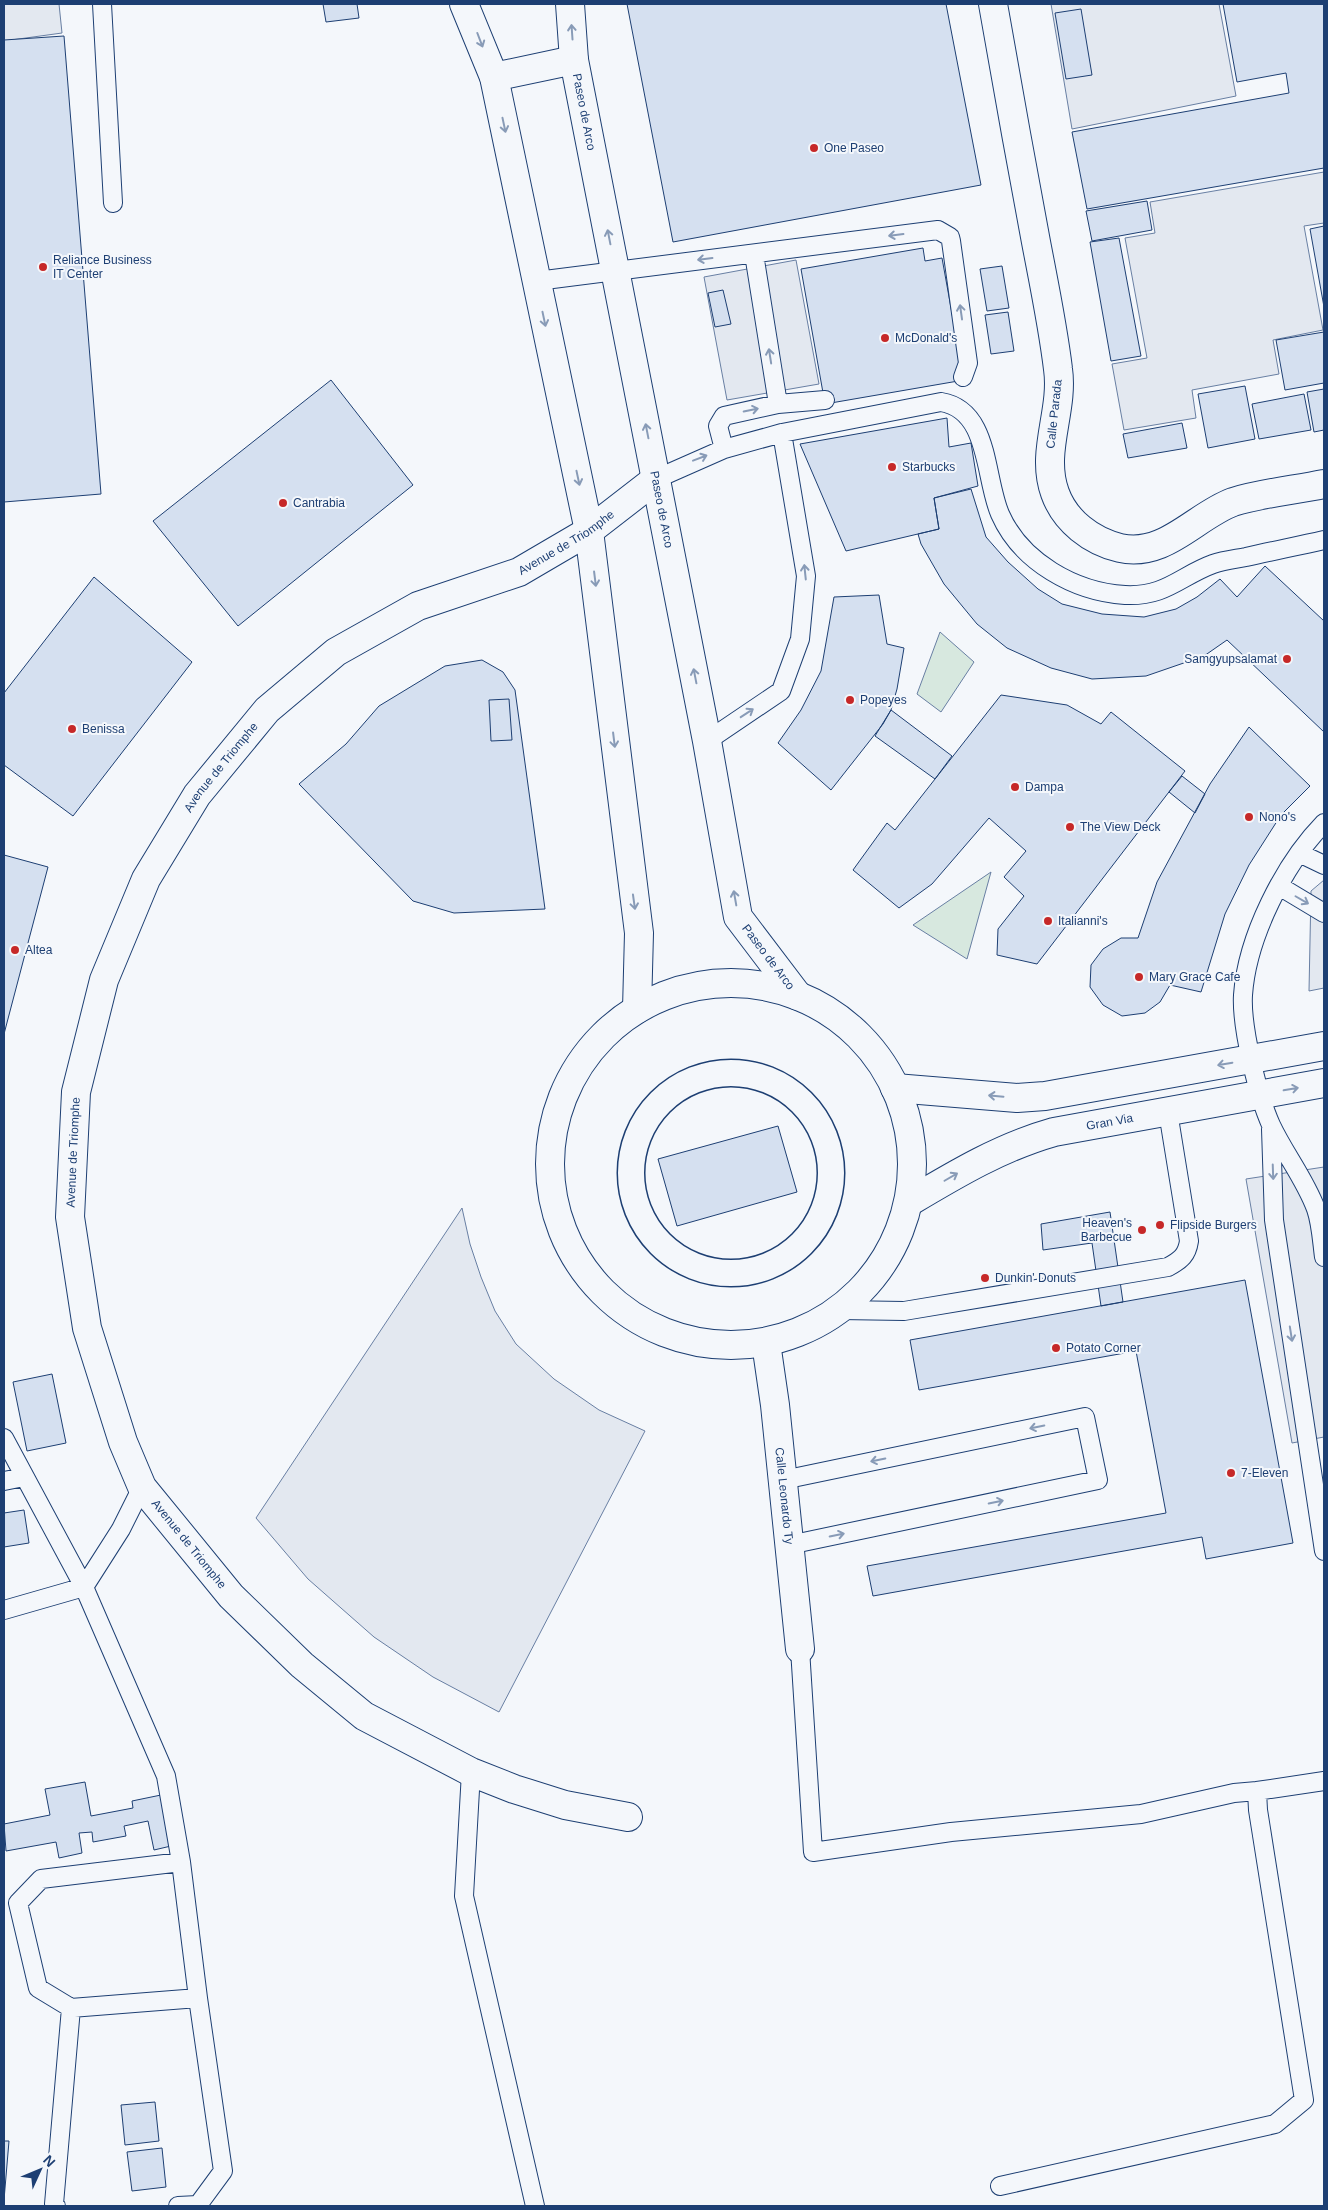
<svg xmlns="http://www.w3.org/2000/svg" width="1328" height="2210" font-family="Helvetica,sans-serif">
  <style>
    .green { fill: #d7e8df; stroke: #687fa3 }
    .parking { fill: #e3e8f0; stroke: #687fa3 }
    .building { fill: #d5e0f0; stroke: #1d3f73 }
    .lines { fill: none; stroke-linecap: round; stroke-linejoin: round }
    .service-casing { stroke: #1d3f73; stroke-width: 20 }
    .pedestrian-casing { stroke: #1d3f73; stroke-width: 29 }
    .minor-casing { stroke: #1d3f73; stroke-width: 30 }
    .service { stroke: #f4f7fb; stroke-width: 18 }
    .pedestrian { stroke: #f4f7fb; stroke-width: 26 }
    .minor { stroke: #f4f7fb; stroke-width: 28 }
    .oneway { stroke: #889bb7 }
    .poi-dot { fill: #c62828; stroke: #f4f7fb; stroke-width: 2 }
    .labels { text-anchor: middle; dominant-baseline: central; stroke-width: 4; stroke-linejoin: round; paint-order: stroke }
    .street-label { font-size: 12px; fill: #1d3f73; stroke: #f4f7fb }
    .poi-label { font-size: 12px; fill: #1d3f73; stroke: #f4f7fb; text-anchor: start }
  </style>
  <rect width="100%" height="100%" fill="#f4f7fb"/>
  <path class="green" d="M940,632l34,30 -33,50 -24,-18z
    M991,872l-24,87 -54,-34z"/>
  <path class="parking" d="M4,4h55l3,29 -58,8z
    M1051,4h168l17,92 -164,33z
    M1324,172v51l-20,3 19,104 -50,10 6,34 -87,16 4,28 -72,12 -12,-66 35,-6 -22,-120 30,-5 -5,-31z
    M796,260l23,124 -92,16 -23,-123z
    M1324,880v108l-15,3 2,-100z
    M1324,1167v270l-32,6 -46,-264z
    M462,1208l8,36 11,33 14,34 21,33 38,35 45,31 46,21 -146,281 -66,-35 -59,-40 -66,-58 -52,-61z"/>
  <path class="building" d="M323,4h34l2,14 -33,4z
    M627,4h319l35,181 -308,57z
    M1223,4h101v164l-237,41 -15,-77 217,-39 -3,-20 -49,9z
    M1081,9l11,66 -26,4 -11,-66z
    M64,36l37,458 -97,8v-462z
    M1147,201l5,29 -60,11 -6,-30z
    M1324,226v81l-14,-78z
    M1119,238l22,118 -30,5 -21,-119z
    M923,248l2,13 17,-3 22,122 -139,24 -24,-135z
    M1002,266l7,42 -22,3 -7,-42z
    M723,290l8,34 -16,3 -7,-34z
    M1008,312l6,39 -23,3 -6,-39z
    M1324,332v51l-39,7 -9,-50z
    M331,380l82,105 -175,141 -85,-105z
    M1245,386l10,53 -47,9 -10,-54z
    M1324,389v41l-10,2 -7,-40z
    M1304,394l7,36 -52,9 -7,-35z
    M947,418l2,29 22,-4 7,43 -44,12 5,31 -93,22 -46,-107z
    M1182,423l5,25 -59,10 -5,-24z
    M971,489l15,48 22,25 30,27 24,15 40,10 42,3 32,-8 21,-12 23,-18 17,18 28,-31 59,55v111l-97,-92 -23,16 -58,20 -54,3 -41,-11 -44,-20 -30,-24 -33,-40 -23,-40 -3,-10 21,-5 -5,-31z
    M94,577l98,85 -119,154 -69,-51v-72z
    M879,595l8,49 17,4 -7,41 -6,21 -8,14 -52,66 -53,-47 23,-33 20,-39 13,-74z
    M482,660l21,12 12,18 30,219 -91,4 -41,-12 -114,-117 47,-40 33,-38 66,-40z
    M1001,695l66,10 34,19 10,-12 74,59 -148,193 -40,-9 1,-26 26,-33 -20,-19 22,-26 -37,-33 -57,66 -33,24 -46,-38 34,-47 8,7z
    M509,699l3,41 -21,1 -2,-41z
    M891,710l61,46 -17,23 -60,-43z
    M1249,727l61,59 -29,29 -32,50 -24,49 -24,78 -31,-7 -10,17 -15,11 -23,3 -19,-11 -13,-18 1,-22 12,-16 18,-11h17l19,-56 53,-98z
    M1182,776l23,18 -10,19 -26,-21z
    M4,855l44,12 -44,167z
    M778,1126l19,66 -120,34 -19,-67z
    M1110,1212l13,90 -22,4 -9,-63 -49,7 -2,-26z
    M1245,1280l48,263 -87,16 -4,-22 -329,59 -6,-30 299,-53 -30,-162 -217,39 -9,-50z
    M52,1374l14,69 -39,8 -14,-69z
    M24,1510l5,33 -25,4v-34z
    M85,1782l6,34 42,-8 -1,-7 29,-6 10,51 -17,4 -6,-29 -24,5 2,10 -33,6 -1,-10 -13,1 3,20 -23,5 -3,-16 -50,9 -2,-27 46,-9 -5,-26z
    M155,2102l4,39 -34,4 -4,-40z
    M4,2141h5l-5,59z
    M162,2148l4,39 -34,4 -5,-39z"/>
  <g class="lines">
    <defs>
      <path id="service" d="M102,4l11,199
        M754,254l24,150
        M537,281l401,-51 12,7 1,4 17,122 -5,14
        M724,449l-6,-23 6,-10 54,-12 47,-4
        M656,479l68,-30 58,-16 159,-31c49,8 43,75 59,112 21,48 75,78 125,81 41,2 55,-19 88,-31 11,-4 23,-5 33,-7 26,-6 52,-11 78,-17
        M707,741l74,-50 19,-52 6,-63 -24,-143
        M1324,823c-40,41 -77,114 -81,172 -2,32 15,101 28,130 13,28 34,54 45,84 5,14 6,33 8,48
        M1299,853l25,12
        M1279,886l45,27
        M1271,1129l3,91 50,331
        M840,1310l64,1 264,-44c13,-7 19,-12 21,-26l-21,-129
        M4,1438l80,149 -80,23
        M783,1480l302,-63 13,63 -309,65
        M4,1481l20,-4
        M142,1487l-21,42 -37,58 82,189 15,86 17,136 25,173 -25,34 -20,1
        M800,1649l13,203 138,-20 190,-18 93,-21 23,-2
        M471,1772l-7,124 71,310
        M181,1862l-140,17 -23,24 20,85 33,20 127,-10
        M1000,2186l275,-62 29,-24 -46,-290 -1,-19 67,-10
        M56,2206l-2,-2 17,-196"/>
      <path id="pedestrian" d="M631 1173a100 100 0 1 1 200 0a100 100 0 1 1-200 0Z"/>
      <g id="minor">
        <path d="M464,4l30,73 95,454 50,402 -2,76"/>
        <path id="s1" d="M570,4l4,56 133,681 31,176 60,79"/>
        <path d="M993,4c14,79 28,159 43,238 8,42 17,85 22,127 6,42 -18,83 -3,124 10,28 36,48 65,55 45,10 75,-32 113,-46 29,-9 62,-12 91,-18"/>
        <path d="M494,77l80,-17"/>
        <circle cx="731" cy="1164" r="181"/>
        <path d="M895,1088l122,10 28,-2 279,-50"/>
        <path id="s2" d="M909,1202c47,-28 92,-55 145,-70l270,-49"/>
        <path id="s3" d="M766,1343l9,62 25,244"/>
        <path id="s4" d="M628,1817l-63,-12 -51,-16 -43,-17 -107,-56 -62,-51 -71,-69 -89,-109 -19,-45 -36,-114 -17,-111 6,-125 28,-112 42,-101 51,-84 70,-85 69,-58 82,-46 101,-34 70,-41 67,-52"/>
      </g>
    </defs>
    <use href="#service" class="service-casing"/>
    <use href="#pedestrian" class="pedestrian-casing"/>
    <use href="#minor" class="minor-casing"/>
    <use href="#service" class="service"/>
    <use href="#pedestrian" class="pedestrian"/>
    <use href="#minor" class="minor"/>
  </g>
  <defs><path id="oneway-shaft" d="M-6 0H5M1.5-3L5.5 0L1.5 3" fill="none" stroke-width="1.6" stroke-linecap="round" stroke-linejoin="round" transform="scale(1.25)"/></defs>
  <g class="oneway">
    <use href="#oneway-shaft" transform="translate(572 32) rotate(-94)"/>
    <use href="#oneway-shaft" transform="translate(480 40) rotate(69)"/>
    <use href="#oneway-shaft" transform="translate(504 125) rotate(78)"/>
    <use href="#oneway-shaft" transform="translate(896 235) rotate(173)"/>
    <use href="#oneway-shaft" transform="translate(609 237) rotate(-101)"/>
    <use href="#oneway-shaft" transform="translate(705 259) rotate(173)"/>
    <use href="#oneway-shaft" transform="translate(961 312) rotate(-98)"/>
    <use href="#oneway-shaft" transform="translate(544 319) rotate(78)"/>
    <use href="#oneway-shaft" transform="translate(770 356) rotate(-99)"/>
    <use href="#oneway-shaft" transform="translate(751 410) rotate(-12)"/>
    <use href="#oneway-shaft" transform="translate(647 431) rotate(-101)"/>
    <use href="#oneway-shaft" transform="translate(700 458) rotate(-21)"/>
    <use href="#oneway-shaft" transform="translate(578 478) rotate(78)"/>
    <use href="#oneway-shaft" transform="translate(805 572) rotate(-96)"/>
    <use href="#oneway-shaft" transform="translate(595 579) rotate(83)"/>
    <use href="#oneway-shaft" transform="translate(695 676) rotate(-101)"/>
    <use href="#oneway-shaft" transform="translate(747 713) rotate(-33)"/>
    <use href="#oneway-shaft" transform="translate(614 740) rotate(83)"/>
    <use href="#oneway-shaft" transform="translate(735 898) rotate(-100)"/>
    <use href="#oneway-shaft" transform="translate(1302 900) rotate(30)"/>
    <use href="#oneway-shaft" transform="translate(634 902) rotate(82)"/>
    <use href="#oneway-shaft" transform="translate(1225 1064) rotate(170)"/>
    <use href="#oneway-shaft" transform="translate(1291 1089) rotate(-10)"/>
    <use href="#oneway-shaft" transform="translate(996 1096) rotate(-175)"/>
    <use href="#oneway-shaft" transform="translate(1273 1172) rotate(88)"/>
    <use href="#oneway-shaft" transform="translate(951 1177) rotate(-30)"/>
    <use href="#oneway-shaft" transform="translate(1291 1334) rotate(81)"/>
    <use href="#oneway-shaft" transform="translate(1037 1427) rotate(168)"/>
    <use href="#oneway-shaft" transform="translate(878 1460) rotate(168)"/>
    <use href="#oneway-shaft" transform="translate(996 1502) rotate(-12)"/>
    <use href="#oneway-shaft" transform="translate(837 1535) rotate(-12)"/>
  </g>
  <g class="poi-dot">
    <circle cx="814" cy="148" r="5"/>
    <circle cx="43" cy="267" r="5"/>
    <circle cx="885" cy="338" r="5"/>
    <circle cx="892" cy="467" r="5"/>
    <circle cx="283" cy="503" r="5"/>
    <circle cx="1287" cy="659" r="5"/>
    <circle cx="850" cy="700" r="5"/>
    <circle cx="72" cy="729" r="5"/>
    <circle cx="1015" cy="787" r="5"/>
    <circle cx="1249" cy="817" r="5"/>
    <circle cx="1070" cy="827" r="5"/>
    <circle cx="1048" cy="921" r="5"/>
    <circle cx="15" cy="950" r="5"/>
    <circle cx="1139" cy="977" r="5"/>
    <circle cx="1160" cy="1225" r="5"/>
    <circle cx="1142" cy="1230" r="5"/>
    <circle cx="985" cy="1278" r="5"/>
    <circle cx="1056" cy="1348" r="5"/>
    <circle cx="1231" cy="1473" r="5"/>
  </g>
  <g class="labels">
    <g class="street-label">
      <text stroke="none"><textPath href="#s1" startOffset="109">Paseo de Arco</textPath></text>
      <text transform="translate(1054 414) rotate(-84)">Calle Parada</text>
      <text stroke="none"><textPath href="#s1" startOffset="514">Paseo de Arco</textPath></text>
      <text stroke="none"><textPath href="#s4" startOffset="1790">Avenue de Triomphe</textPath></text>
      <text stroke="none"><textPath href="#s4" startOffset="1370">Avenue de Triomphe</textPath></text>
      <text stroke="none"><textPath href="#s1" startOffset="979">Paseo de Arco</textPath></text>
      <text stroke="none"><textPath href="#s2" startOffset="218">Gran Via</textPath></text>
      <text stroke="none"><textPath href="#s4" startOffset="950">Avenue de Triomphe</textPath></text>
      <text stroke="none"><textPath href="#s3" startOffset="154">Calle Leonardo Ty</textPath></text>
      <text transform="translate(189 1544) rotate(51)">Avenue de Triomphe</text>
    </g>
    <g class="poi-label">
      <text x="824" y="148">One Paseo</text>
      <text x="53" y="260">Reliance Business<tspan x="53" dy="14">IT Center</tspan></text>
      <text x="895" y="338">McDonald's</text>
      <text x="902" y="467">Starbucks</text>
      <text x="293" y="503">Cantrabia</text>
      <text x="1277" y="659" text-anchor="end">Samgyupsalamat</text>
      <text x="860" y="700">Popeyes</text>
      <text x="82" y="729">Benissa</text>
      <text x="1025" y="787">Dampa</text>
      <text x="1259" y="817">Nono's</text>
      <text x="1080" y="827">The View Deck</text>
      <text x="1058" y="921">Italianni's</text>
      <text x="25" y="950">Altea</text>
      <text x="1149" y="977">Mary Grace Cafe</text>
      <text x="1132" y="1223" text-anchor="end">Heaven's<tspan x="1132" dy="14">Barbecue</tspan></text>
      <text x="1170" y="1225">Flipside Burgers</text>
      <text x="995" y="1278">Dunkin' Donuts</text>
      <text x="1066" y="1348">Potato Corner</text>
      <text x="1241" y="1473">7-Eleven</text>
    </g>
  </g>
  <rect width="1328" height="2210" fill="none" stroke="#1d3f73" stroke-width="10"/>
  <g transform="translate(40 2170) rotate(46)" stroke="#f4f7fb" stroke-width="4" paint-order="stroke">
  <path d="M0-4L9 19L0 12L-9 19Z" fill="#1d3f73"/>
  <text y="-8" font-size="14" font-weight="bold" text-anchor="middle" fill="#1d3f73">N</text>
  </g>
</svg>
